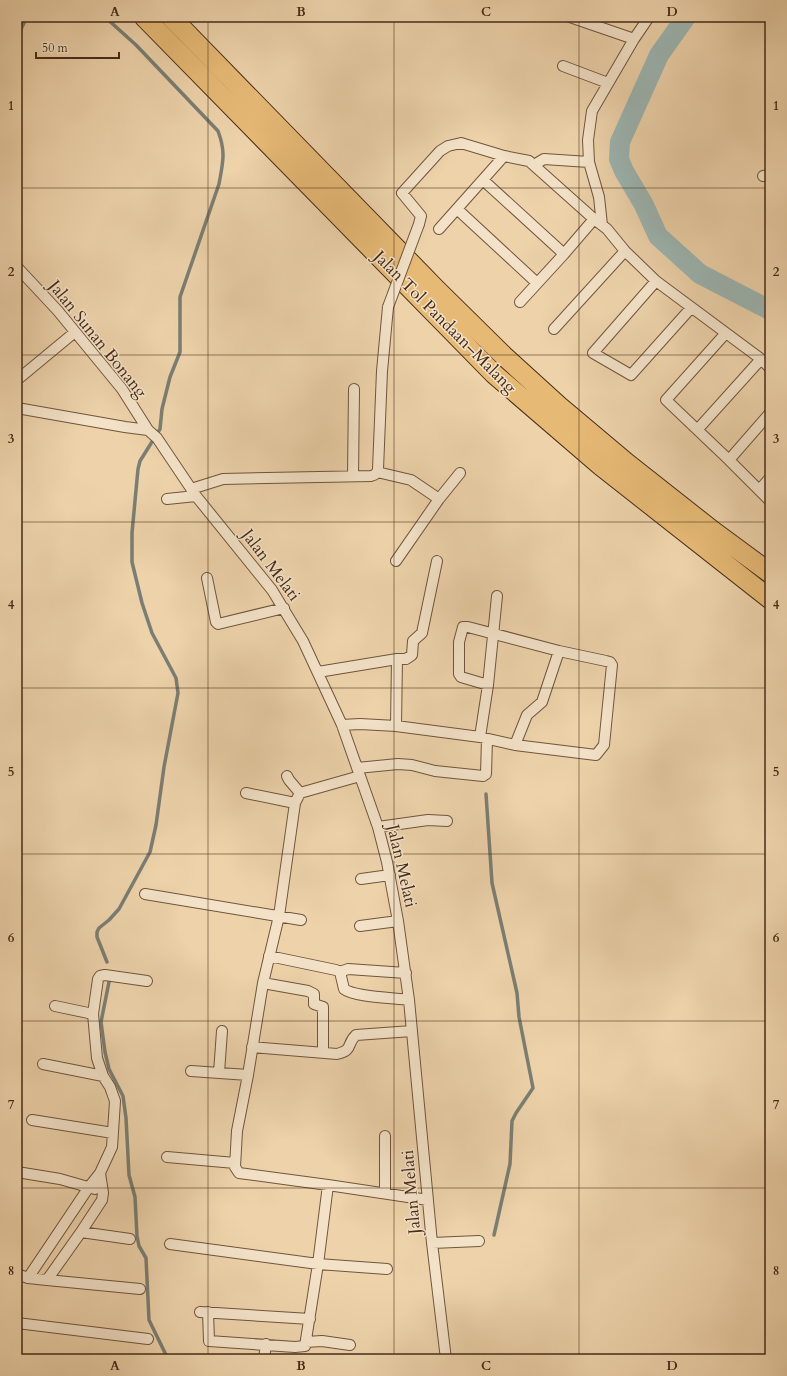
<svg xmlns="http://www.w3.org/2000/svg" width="787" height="1376" font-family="Cardo,serif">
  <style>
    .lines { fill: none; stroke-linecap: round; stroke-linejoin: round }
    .stream { stroke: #7a7e74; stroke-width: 3.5 }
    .river { stroke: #9cb5b2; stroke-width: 20 }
    .minor-casing { stroke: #70553c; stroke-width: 12 }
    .motorway-casing { stroke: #462b18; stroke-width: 21 }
    .minor { stroke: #f3e2c8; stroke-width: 10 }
    .motorway { stroke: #e6b975; stroke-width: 19 }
    .minor-bridge-casing { stroke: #70553c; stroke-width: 12; stroke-linecap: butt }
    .minor-bridge { stroke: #f3e2c8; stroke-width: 10 }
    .grid { fill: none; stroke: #462b18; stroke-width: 1; stroke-opacity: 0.55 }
    .labels { text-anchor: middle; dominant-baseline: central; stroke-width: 3; stroke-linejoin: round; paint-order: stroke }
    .street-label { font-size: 17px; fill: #462b18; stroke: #f3e2c8 }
    .neatline { fill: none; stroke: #462b18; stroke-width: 1.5 }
    .grid-label { font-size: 13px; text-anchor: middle; font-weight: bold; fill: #462b18 }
  </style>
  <rect width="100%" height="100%" fill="#edd2aa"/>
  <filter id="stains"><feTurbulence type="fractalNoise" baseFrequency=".005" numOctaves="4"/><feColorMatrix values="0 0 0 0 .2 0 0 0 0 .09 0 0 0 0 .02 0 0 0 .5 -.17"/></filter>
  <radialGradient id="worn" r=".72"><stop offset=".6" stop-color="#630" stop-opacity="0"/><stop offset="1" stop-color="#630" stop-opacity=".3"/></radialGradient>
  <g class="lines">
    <path class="stream" d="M105,17l31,28 82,86c8,21 5,31 1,53l-39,113v55l-10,25 -8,32 -2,20 -20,32 -2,8 -6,64v29l10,41 10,30 24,45 2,15 -14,74 -8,58 -6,27 -31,57 -10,11 -10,8 -2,4v5l10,25
      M17,37l10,-20
      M486,794l6,89 25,110 2,24 14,71 -17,25 -4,8 -2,43 -16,71
      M109,982l-8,40 4,30 4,17 14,27 3,22 3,57 6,22 2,39 2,10 7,12 3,62 18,37v2"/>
    <path class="river" d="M686,17l-27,38 -39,87 -1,17 5,12 20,34 14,31 42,38 70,36"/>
    <defs>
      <path id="minor" d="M570,17l64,22
        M563,66l45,17
        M534,165l10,-6 45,3
        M763,176l7,-1
        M483,180l81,74
        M457,209l80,74
        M419,224l2,-8 -19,-23 38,-42 8,-5 13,-3 43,13 25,5 65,58 13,10 18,22 31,30 105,78 9,9
        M602,225l-3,-28 -10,-35 -1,-22 4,-29 42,-72 15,-22
        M439,229l65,-73
        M17,267l41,44 64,78 26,41 9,8 39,58 76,94 31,51 39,84 36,102 9,35 11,59 11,79 23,243 14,116
        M656,281l-63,72 38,22 60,-67
        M520,302l44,-48 30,-35
        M554,329l71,-78
        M725,334l-59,66 63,60 41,41
        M17,380l58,-48
        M17,408l108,19 23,3
        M698,429l63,-70
        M729,460l41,-47
        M377,472l34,8 28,19 -43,62
        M353,476l1,-87
        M191,489l32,-10 148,-3c4,-1 6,-2 7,-7l4,-98 6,-64
        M759,490l11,-12
        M167,499l29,-3
        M439,499l21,-26
        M207,578l9,44 2,2 66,-16
        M318,672l79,-13
        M488,685l-27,-8 -2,-3v-32l4,-15h5l91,24 -17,51 -15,13 -12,30
        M342,725l18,-1 36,2 84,11 35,8 81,10 8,-10 8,-80 -2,-3 -4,-1 -47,-10
        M396,726l1,-67h9l6,-4 1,-14 9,-8 15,-72
        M480,737l8,-52 9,-89
        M357,768l41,-4 14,1 23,6 48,5 3,-2 1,-35
        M287,776l2,4 11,13
        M360,776l-60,17 -5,10 -16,113 -16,67 -15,92 -11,56 -2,36 4,6 89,12 100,15
        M246,793l49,10
        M378,827l50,-7 19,1
        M361,879l29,-4
        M145,894l156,26
        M360,926l38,-5
        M269,956l67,14 4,2 4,17c10,8 51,9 65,11
        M340,972l8,-3 58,4
        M263,983l45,8 6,3v10l9,3v45
        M55,1006l38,8
        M252,1047l85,7c17,-4 9,-10 19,-19l56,-4
        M43,1064l60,12
        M191,1071l57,4
        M219,1073l3,-42
        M32,1120l81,13
        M167,1157l68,6
        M17,1172l43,7 35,10
        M385,1193v-57
        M81,1232l49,7
        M432,1243l47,-2
        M170,1244l148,20 69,5
        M17,1274l11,4 19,2 93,9
        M28,1278l61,-91 11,-14 12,-26 3,-46 -5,-14 -7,-11 -6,-18 -4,-44 5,-35 2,-3 5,-1 42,6
        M47,1280l34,-48 21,-32 1,-7 -3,-20
        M200,1312l110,7
        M208,1312l1,29 86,6 10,-1 13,-82 10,-79
        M17,1323l131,16
        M306,1342l16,-1 28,4
        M264,1359l2,-15"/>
      <path id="motorway" d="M144,17l350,357 107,92 169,133
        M171,17l265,272 68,67 55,50 69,58 85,67 57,42"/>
    </defs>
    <use href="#minor" class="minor-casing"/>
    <use href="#motorway" class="motorway-casing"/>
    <use href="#minor" class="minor"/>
    <use href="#motorway" class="motorway"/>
    <defs>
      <path id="minor-bridge" d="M388,307l31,-83"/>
    </defs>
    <use href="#minor-bridge" class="minor-bridge-casing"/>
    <use href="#minor-bridge" class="minor-bridge"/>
  </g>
  <path class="grid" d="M208,17v1342M394,17v1342M579,17v1342M17,188h753M17,355h753M17,522h753M17,688h753M17,854h753M17,1021h753M17,1188h753"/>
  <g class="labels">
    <g class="street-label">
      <text transform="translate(445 322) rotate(45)">Jalan Tol Pandaan–Malang</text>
      <text transform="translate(98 339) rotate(51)">Jalan Sunan Bonang</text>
      <text transform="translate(271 565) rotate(53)">Jalan Melati</text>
      <text transform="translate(402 866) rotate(77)">Jalan Melati</text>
      <text transform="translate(411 1192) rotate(-95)">Jalan Melati</text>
    </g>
  </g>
  <rect width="787" height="1376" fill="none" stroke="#edd2aa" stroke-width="44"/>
  <path d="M36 52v6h83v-6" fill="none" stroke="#462b18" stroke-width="2"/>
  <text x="42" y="52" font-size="12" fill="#462b18" stroke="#f3e2c8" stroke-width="3" paint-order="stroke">50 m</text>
  <rect x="22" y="22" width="743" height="1332" class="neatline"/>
  <g class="grid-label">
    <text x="115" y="16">A</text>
    <text x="301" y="16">B</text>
    <text x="486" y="16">C</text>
    <text x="672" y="16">D</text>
    <text x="11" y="110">1</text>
    <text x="776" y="110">1</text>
    <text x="11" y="276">2</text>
    <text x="776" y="276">2</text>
    <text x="11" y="443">3</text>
    <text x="776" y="443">3</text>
    <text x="11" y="609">4</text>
    <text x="776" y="609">4</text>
    <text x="11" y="776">5</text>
    <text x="776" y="776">5</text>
    <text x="11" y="942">6</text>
    <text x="776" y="942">6</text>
    <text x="11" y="1109">7</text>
    <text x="776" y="1109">7</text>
    <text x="11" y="1275">8</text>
    <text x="776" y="1275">8</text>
    <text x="115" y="1370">A</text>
    <text x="301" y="1370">B</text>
    <text x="486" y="1370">C</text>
    <text x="672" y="1370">D</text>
  </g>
  <rect width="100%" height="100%" filter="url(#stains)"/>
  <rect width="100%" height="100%" fill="url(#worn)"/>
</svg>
